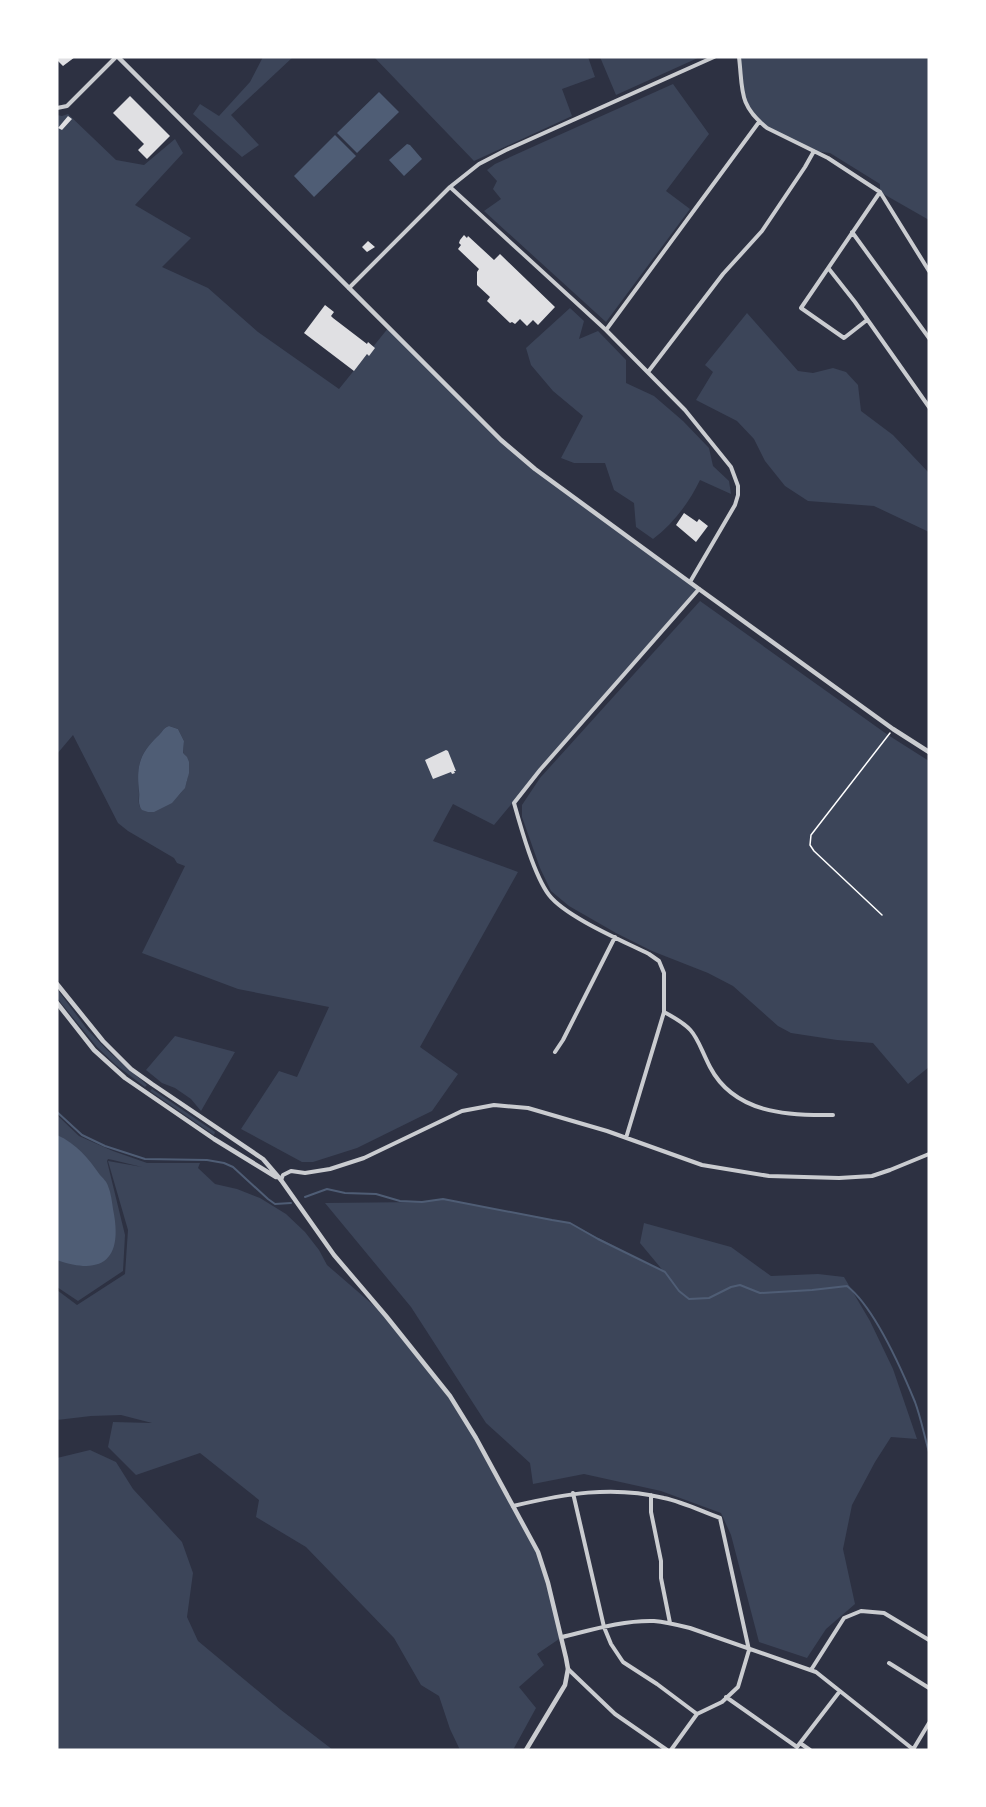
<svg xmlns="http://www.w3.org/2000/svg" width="986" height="1807" font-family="Ubuntu,sans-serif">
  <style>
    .green { fill: #3c4559; fill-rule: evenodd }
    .water { fill: #4f5d75 }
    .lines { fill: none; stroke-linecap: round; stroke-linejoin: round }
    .stream { stroke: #4f5d75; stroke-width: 2 }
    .building { fill: #e0e0e3 }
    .path { stroke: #fff; stroke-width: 1.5 }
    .minor { stroke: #caccd0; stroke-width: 4 }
    .tertiary { stroke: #caccd0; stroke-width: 4.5 }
  </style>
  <rect width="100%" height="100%" fill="#2d3142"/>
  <path class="green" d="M263,57h30l-62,58 28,30 -17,12 -49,-43 7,-10 19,12 31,-34z
    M374,57h214l7,20 -33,12 10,27 -98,45z
    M600,57h100l-84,38z
    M738,57h191v163l-49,-28v-8l-50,-31 -16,-2 -55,-29 -13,-17z
    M673,84l36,50 -43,57 24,18 -84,113 -122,-111 17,-12 -8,-10 4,-8 -10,-11 8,-6 44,-20z
    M68,114l48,46 28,5 31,-26 8,14 -48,52 56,33 -29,29 46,21 50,44 81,57 50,-62 98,99 48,43 164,120 -159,181 -46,55 -41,-21 -20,37 85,31 -98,175 38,27 -26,37 -75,37 -44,14h-11l-61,-33 38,-58 18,6 32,-70 -91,-18 -96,-36 43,-87 -8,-3 -3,-5 -46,-27 -10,-8 -45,-88 -16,19v-639l5,1zM169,726l9,3 6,12 -1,13 2,1c7,27 1,39 -23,52 -10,5 -12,6 -22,0 -2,-5 -1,-8 -1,-14 -2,-29 -1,-37 20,-58 4,-4 4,-7 10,-9z
    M570,308l14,13 -5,18 19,-8 28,29v23l28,13 29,25 26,27 4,18 16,15 2,13 -31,-14c-11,23 -27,44 -47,59l-17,-12 -2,-24 -20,-13 -9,-27h-31l-13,-5 22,-42 -30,-25 -22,-26 -5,-17z
    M747,313l51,58 15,2 20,-5 13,4 12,13 3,26 32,24 36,38v59l-55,-26 -66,-5 -23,-15 -20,-25 -11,-22 -17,-18 -41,-21 17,-28 -8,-7z
    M700,601l188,134 41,26v306l-21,17 -35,-41 -36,-3 -46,-7 -13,-7 -45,-40 -25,-13 -56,-22 -36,-18 -47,-27 -18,-15 -11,-23 -18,-51v-12l18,-27z
    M57,989l30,40 20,21 40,35 -2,2 -29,-22 -19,-18 -40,-49z
    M175,1036l60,16 -34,59 -10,-12 -16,-11 -13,-5 -16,-13z
    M152,1089l63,43 -1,3 -64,-44z
    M57,1115l22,21 34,15 34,12h53l-2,5 17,16 22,5 23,9 26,16 19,18 14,18 8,15 59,51 39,48 51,74 62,114 24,85 -25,17 7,11 -25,22 17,21 -23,42h-53l-10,-21 -11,-33 -18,-11 -27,-47 -88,-91 -50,-30 3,-17 -59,-47 -64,22 -28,-28 5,-25 39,1 -31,-8 -30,1 -34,4v-130l20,15 48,-31 3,-44 -20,-69 34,6 -29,-7 -5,-1 -1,2 18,74 -2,36 -45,30 -21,-14z
    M443,1199l127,24 95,50 -25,-30 4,-20 87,24 40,29 47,-2 26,3 26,44 23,48 24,70 -26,-2 -16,25 -23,43 -9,44 12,55 -29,25 -19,29 -48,-16 -28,-107 -10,-22 -60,-22 -77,-17 -51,10 -3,-21 -44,-40 -75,-116 -86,-104 97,-1z
    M90,1450l26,12 17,27 49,53 11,31 -6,44 11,24 83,69 52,40h-276v-292z"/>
  <path class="water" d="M379,92l20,20 -42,41 -20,-20z
    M335,135l21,21 -42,41 -20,-21z
    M407,144l3,1 12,14 -18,17 -15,-16z
    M169,726l9,3 6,12 -1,12 4,4 2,5v11l-4,15 -13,15 -18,9h-6l-6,-2c-5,-7 -2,-11 -3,-19 -3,-26 1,-38 20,-56 4,-4 4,-7 10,-9z
    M57,1135c20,9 31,23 43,40 3,3 7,7 8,11 3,7 4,16 5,23 10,48 -8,68 -56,51z"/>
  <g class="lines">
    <path class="stream" d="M57,1112l25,23 23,11 40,13 62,1 17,3 9,4 35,32 7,5 16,-1
      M305,1197l22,-8 18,4 31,1 24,7 22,1 21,-3 109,21 18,3 28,16 67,33 14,19 10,8 20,-1 22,-11 9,-2 20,8 52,-3 35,-4c28,22 54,82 68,116 6,16 9,33 14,50"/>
  </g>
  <path class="building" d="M57,57h18l-12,9 -6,-6z
    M130,96l40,40 -23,23 -9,-9 6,-6 -31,-31z
    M68,116l4,3 -10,11 -4,-2z
    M464,235l3,3 1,-2 26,24 6,-6 55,53 -17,18 -5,-5 -6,6 -7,-7 -5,5 -3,-2 -2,1 -23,-22 3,-4 -13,-12v-13l2,-3 -21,-20 3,-4 -2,-2 1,-3z
    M368,241l7,6 -8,5 -5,-5z
    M325,305l9,7 -3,4 2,2 34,26 1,-2 7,6 -6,8 -2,-2 -13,17 -50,-38z
    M684,513l13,9 2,-3 9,7 -12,16 -20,-17z
    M446,750l2,1 8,20h-2l1,2 -3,1 -1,-2 -18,7 -8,-19z"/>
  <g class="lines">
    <path class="path" d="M882,915l-68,-64 -4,-6 1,-10 79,-102"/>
    <path class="minor" d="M739,57c4,33 -1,48 28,71l61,30 52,34 49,79
      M57,108l10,-2 49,-49
      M450,187l156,143 79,80 46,57 7,19v9l-3,10 -45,77
      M852,232l77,106
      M829,269l26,33 74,105
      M349,288l101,-101 29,-23 27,-14 208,-93
      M867,320l-23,18 -43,-30 79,-116
      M606,330l153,-208
      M648,372l75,-98 39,-43 43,-64 9,-16
      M664,1012c34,18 30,23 46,55 24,46 77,49 123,48
      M555,1052l8,-12 52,-103
      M626,1138l38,-126v-39l-5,-12 -10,-7c-26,-13 -83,-37 -100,-59 -15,-20 -28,-67 -35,-92l26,-33 159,-181
      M281,1180l2,-5 8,-4 14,2 25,-4 34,-11 98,-47 32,-6 34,3 79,23 95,34 67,11 70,2 33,-2 18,-6 39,-16
      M573,1493l31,134 7,17 12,18 34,22 40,30 -26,36
      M651,1495v17l10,49v17l9,45
      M513,1506c51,-12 99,-21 151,-8 19,4 37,13 56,20l29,132 -11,37 -16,15 -25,12
      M562,1637c29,-7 61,-17 92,-16 12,1 24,4 36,7l126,44 98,78
      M889,1663l40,25
      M568,1669l47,45 52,36
      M811,1670l33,-52 17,-7 23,2 45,27
      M726,1697l71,50 43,-56
      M800,1743l10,7
      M914,1748l15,-25"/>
    <path class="tertiary" d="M118,57l383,383 34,29 164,120 194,140 36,23
      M57,984l46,57 28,28 21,15 111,75 18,21 53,75 52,61 64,80 26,42 62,114 10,31 18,75 2,11 -3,16 -39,65
      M57,1003l37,47 31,28 89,61 62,38"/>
  </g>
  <rect width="986" height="1807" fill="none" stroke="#ffffff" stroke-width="117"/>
</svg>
